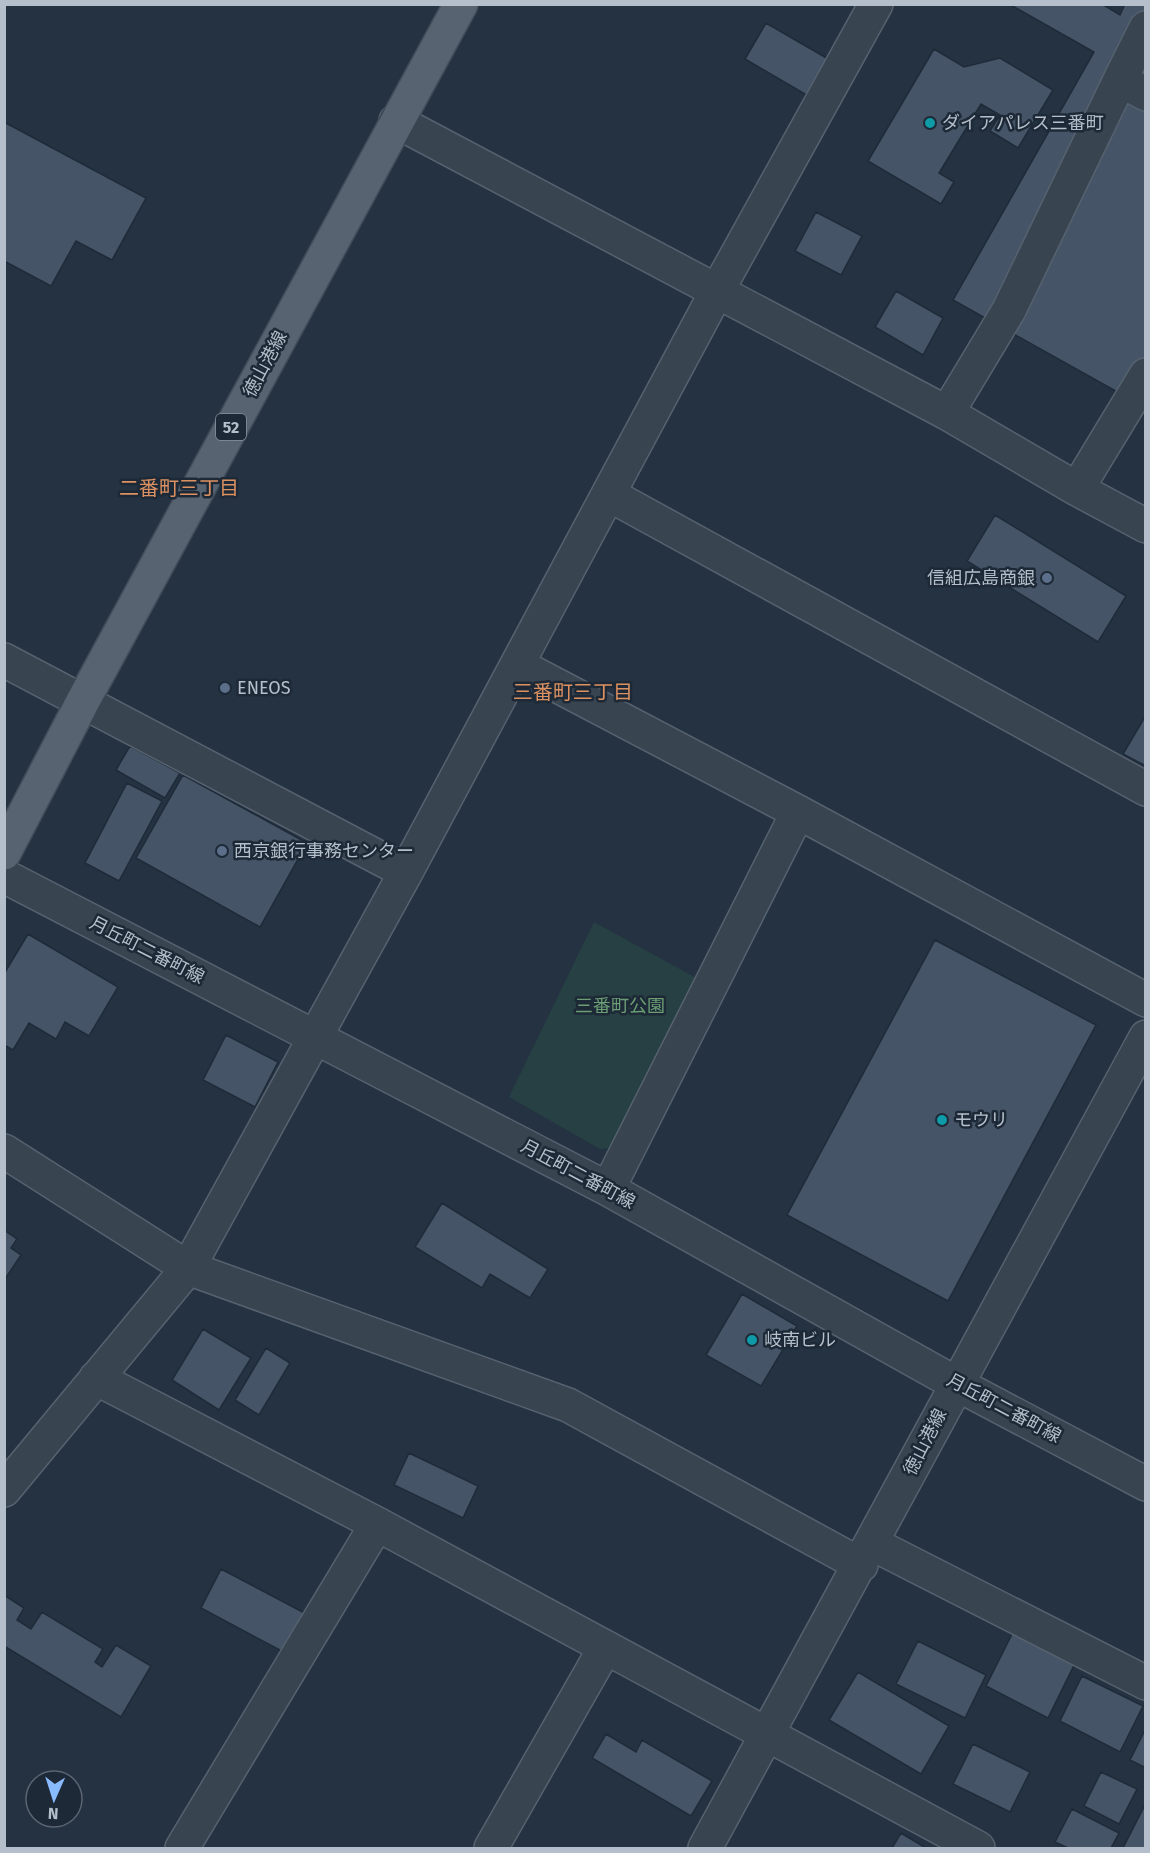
<svg xmlns="http://www.w3.org/2000/svg" width="1150" height="1853" font-family="'Fira Sans','Noto Sans JP',sans-serif">
  <style>
    .green { fill: #264043 }
    .building { fill: #455466; stroke: #1f2b38; stroke-width: 1.5 }
    .lines { fill: none; stroke-linecap: round; stroke-linejoin: round }
    .minor-casing { stroke: #56626f; stroke-width: 36 }
    .major-casing { stroke: #424d5a; stroke-width: 36 }
    .minor { stroke: #394451; stroke-width: 33 }
    .major { stroke: #576371; stroke-width: 33 }
    .culture-dot { fill: #0f9aa8; stroke: #1d2936; stroke-width: 2 }
    .service-dot { fill: #5c6f8a; stroke: #1d2936; stroke-width: 2 }
    .labels { text-anchor: middle; dominant-baseline: central; stroke-width: 5; stroke-linejoin: round; paint-order: stroke }
    .shield { fill: #1d2936; stroke: #87929f; stroke-width: 1.5 }
    .shield-label { font-size: 16px; font-weight: bold; fill: #b5bfcc }
    .poi-label { font-size: 18px; fill: #b5bfcc; stroke: #1d2936; text-anchor: start }
    .street-label { font-size: 18px; fill: #b5bfcc; stroke: #1d2936 }
    .park-label { font-size: 18px; fill: #6b9e75; stroke: #1d2936 }
    .neighbourhood-label { font-size: 20px; fill: #db9161; stroke: #1d2936 }
  </style>
  <rect width="100%" height="100%" fill="#243242"/>
  <path class="green" d="M594,922l106,58 -89,168 -11,1 -91,-52z"/>
  <path class="building" d="M1009,4h93l18,11 5,-11h21v404l-193,-108 141,-248z
    M766,23l76,44 -15,40 -82,-48z
    M934,49l30,18 36,-9 53,32 -35,58 -28,-17 10,-16 -19,-11 -42,69 15,9 -13,22 -73,-43z
    M4,122l142,76 -34,62 -36,-19 -25,45 -47,-25z
    M816,212l46,24 -21,39 -46,-24z
    M896,291l47,27 -20,37 -48,-28z
    M995,515l131,81 -28,46 -131,-81z
    M1146,715v51l-23,-12z
    M130,746l50,27 -15,25 -49,-28z
    M183,775l124,68 -47,84 -124,-69z
    M127,783l35,18 -43,80 -34,-18z
    M28,934l90,53 -29,49 -24,-14 -9,17 -27,-16 -16,27 -9,-5v-71z
    M935,940l161,85 -148,276 -161,-86z
    M226,1035l52,27 -23,45 -52,-27z
    M442,1203l106,66 -18,29 -40,-24 -8,14 -67,-41z
    M4,1230l13,9 -6,9 10,7 -16,24z
    M742,1294l55,32 -36,60 -55,-31z
    M203,1329l48,29 -32,52 -47,-30z
    M266,1348l24,15 -31,52 -24,-15z
    M409,1453l69,33 -15,32 -69,-33z
    M221,1569l93,49 -21,39 -92,-49z
    M4,1595l20,13 -7,12 14,9 11,-17 61,37 -8,13 7,5 14,-22 35,21 -30,51 -117,-71z
    M1018,1622l62,31 -32,65 -62,-32z
    M918,1641l68,34 -21,43 -69,-34z
    M858,1672l91,54 -28,48 -92,-54z
    M1082,1676l61,30 -23,46 -60,-31z
    M1146,1728v40l-16,-8z
    M606,1734l30,18 6,-12 70,41 -21,35 -99,-58z
    M973,1744l57,28 -20,40 -57,-28z
    M1101,1772l36,17 -18,35 -35,-18z
    M1146,1803v45h-23z
    M1072,1809l47,24 -8,15h-43l-13,-6z
    M901,1833l25,15h-34z"/>
  <g class="lines">
    <defs>
      <path id="minor" d="M1120,80l26,-52
        M396,121l551,292 130,76 69,37
        M947,413l62,-103 111,-230 26,14
        M1077,489l69,-114
        M610,495l536,294
        M4,660l402,212
        M518,665l280,147 348,188
        M4,876l604,313 347,194 191,101
        M4,1151l184,117 380,137 293,160
        M608,1189l190,-377
        M96,1378l281,146 601,324
        M4,1490l184,-222 218,-396 311,-581 159,-287
        M873,1544l273,139
        M182,1848l195,-324
        M491,1848l114,-200
        M705,1848c148,-269 292,-541 441,-811"/>
      <path id="major" d="M4,853l79,-152 378,-697"/>
    </defs>
    <use href="#minor" class="minor-casing"/>
    <use href="#major" class="major-casing"/>
    <use href="#minor" class="minor"/>
    <use href="#major" class="major"/>
  </g>
  <g class="culture-dot">
    <circle cx="930" cy="123" r="6"/>
    <circle cx="942" cy="1120" r="6"/>
    <circle cx="752" cy="1340" r="6"/>
  </g>
  <g class="service-dot">
    <circle cx="1047" cy="578" r="6"/>
    <circle cx="225" cy="688" r="6"/>
    <circle cx="222" cy="851" r="6"/>
  </g>
  <g class="labels">
    <rect class="shield" x="216" y="414" width="30" height="26" rx="4.5"/>
    <g class="shield-label">
      <text x="231" y="427">52</text>
    </g>
    <g class="poi-label">
      <text x="942" y="123">ダイアパレス三番町</text>
      <text x="1035" y="578" text-anchor="end">信組広島商銀</text>
      <text x="237" y="688">ENEOS</text>
      <text x="234" y="851">西京銀行事務センター</text>
      <text x="954" y="1120">モウリ</text>
      <text x="764" y="1340">岐南ビル</text>
    </g>
    <g class="street-label">
      <text transform="translate(265 364) rotate(-62)">徳山港線</text>
      <text transform="translate(147 950) rotate(27)">月丘町二番町線</text>
      <text transform="translate(578 1174) rotate(28)">月丘町二番町線</text>
      <text transform="translate(1004 1408) rotate(28)">月丘町二番町線</text>
      <text transform="translate(925 1442) rotate(-63)">徳山港線</text>
    </g>
    <g class="park-label">
      <text x="620" y="1006">三番町公園</text>
    </g>
    <g class="neighbourhood-label">
      <text x="179" y="488">二番町三丁目</text>
      <text x="573" y="692">三番町三丁目</text>
    </g>
  </g>
  <rect width="1150" height="1853" fill="none" stroke="#b5bfcc" stroke-width="12"/>
  <g transform="translate(54 1799) rotate(183)"><circle r="28" fill="#1d2936" stroke="#5a6572" stroke-width="1.5"/>
  <path d="M0-4.5L10 22L0 15L-10 22Z" fill="#89bafd"/>
  <text y="-9" font-size="16" font-weight="bold" text-anchor="middle" fill="#b5bfcc">N</text>
  </g>
</svg>
